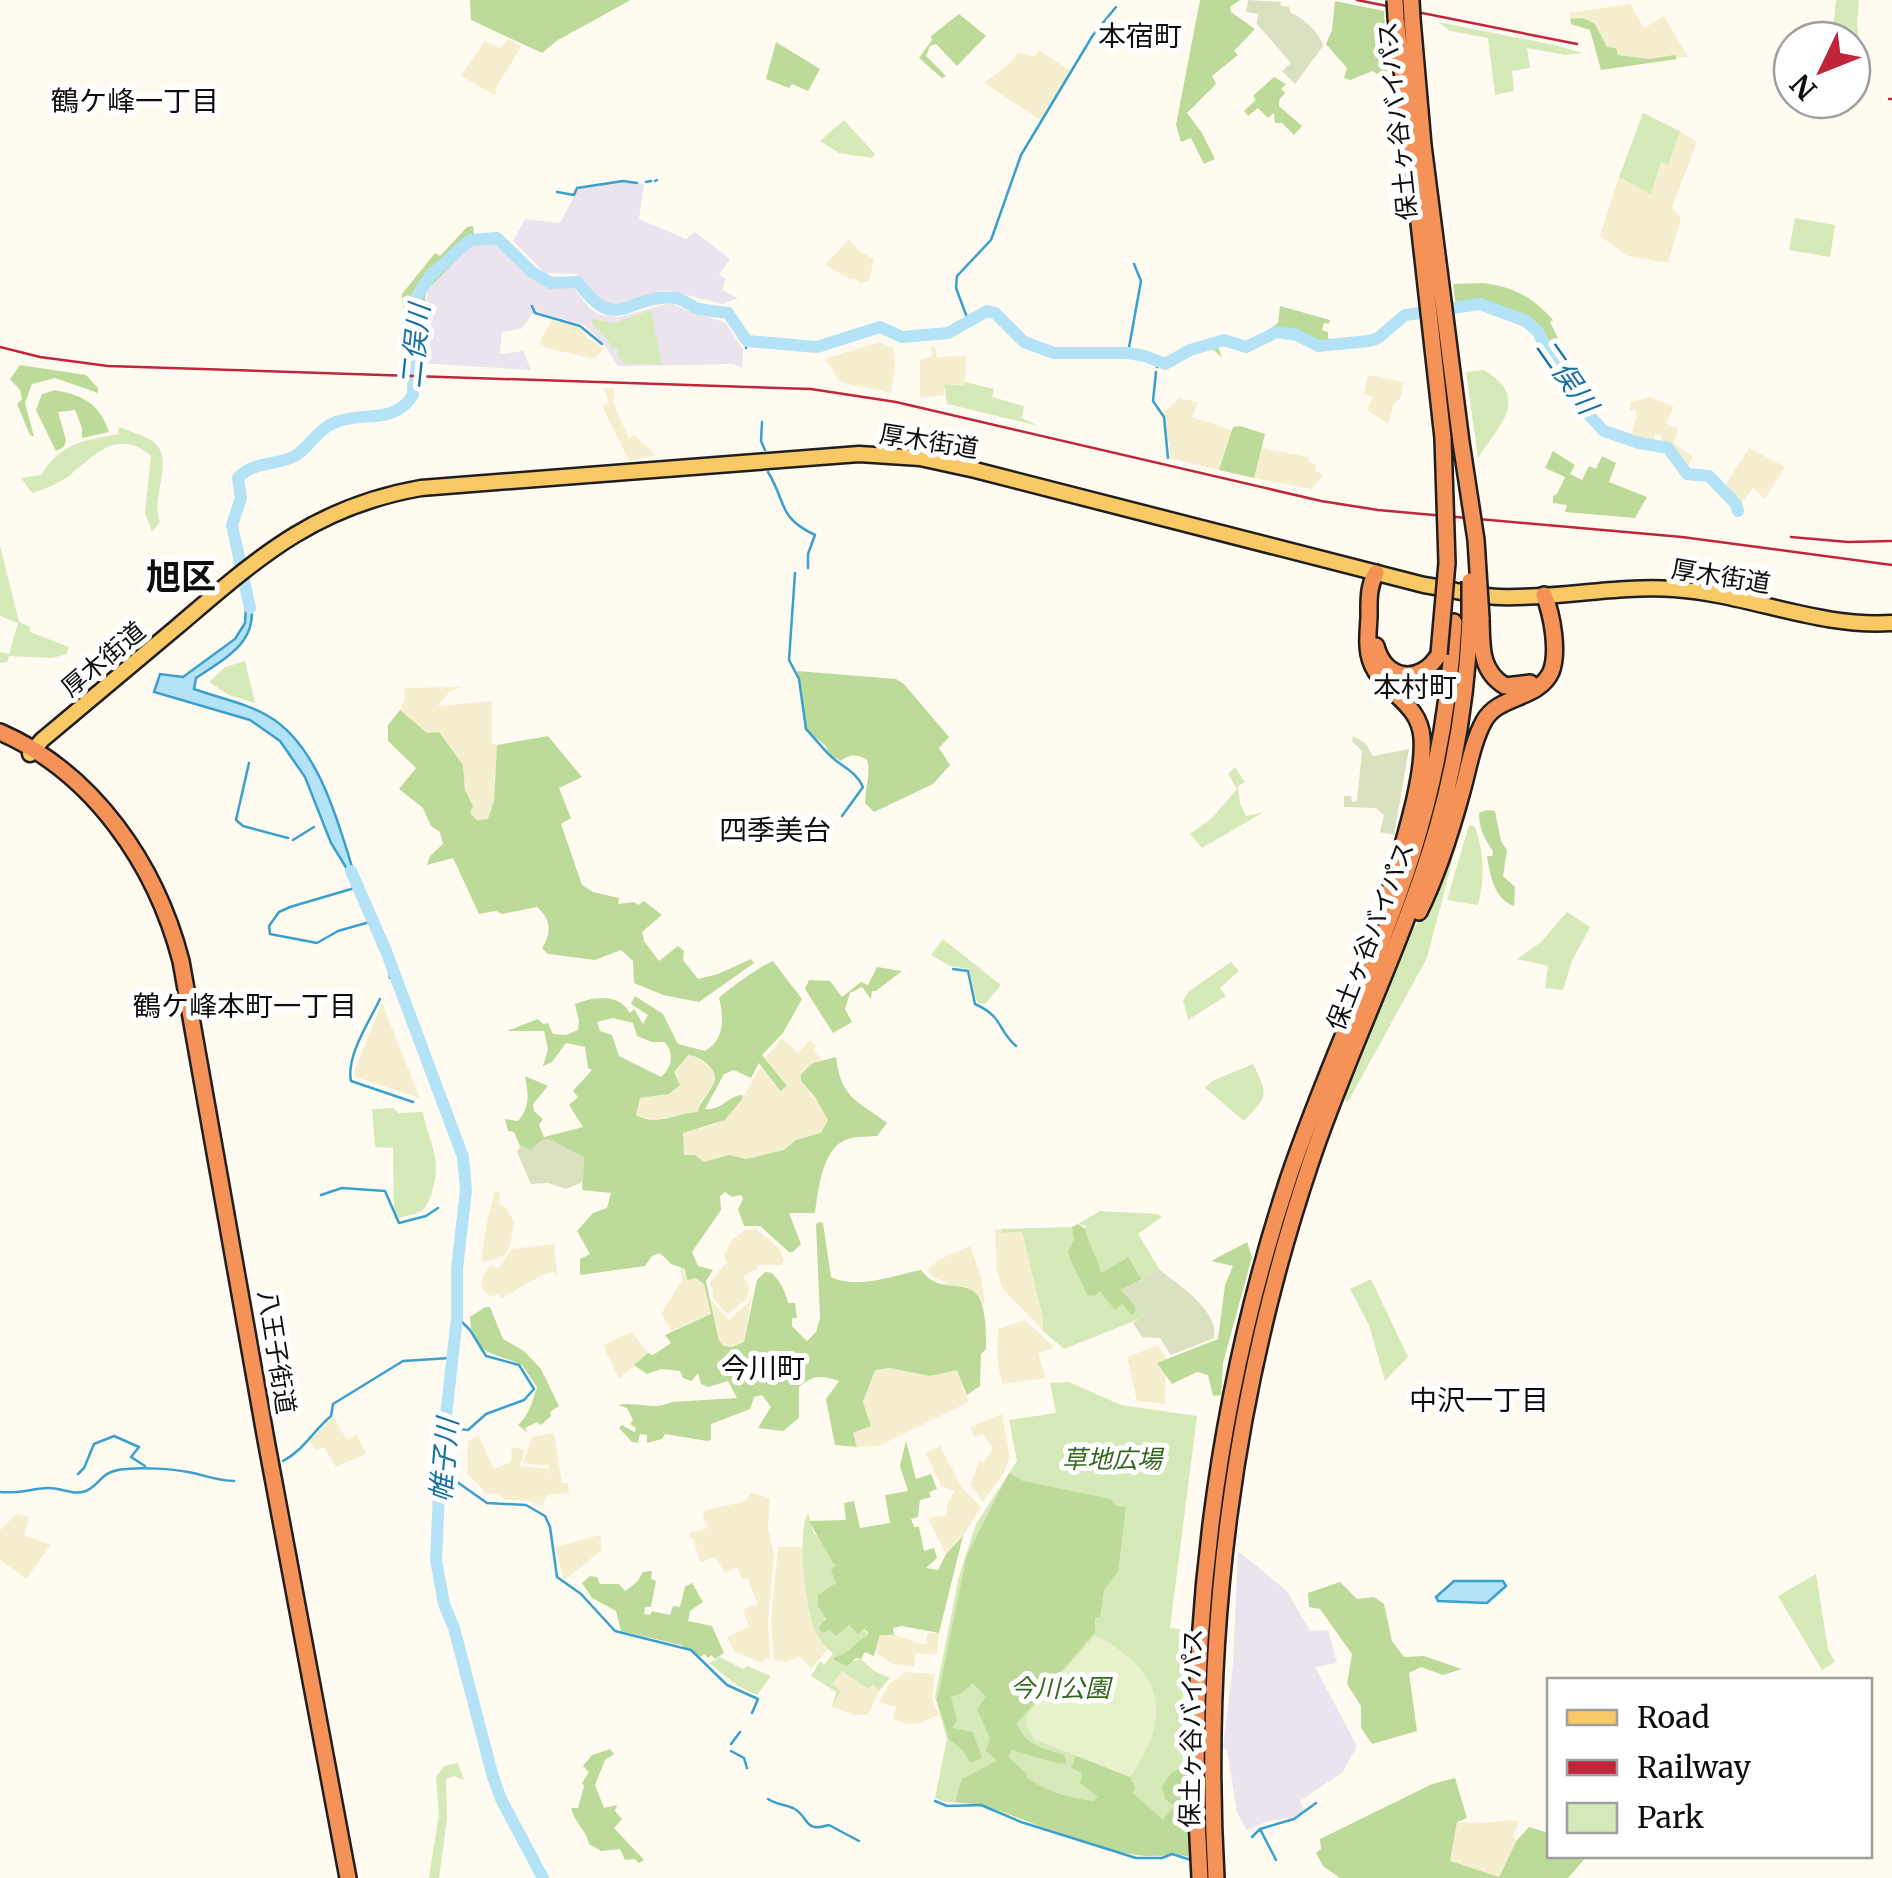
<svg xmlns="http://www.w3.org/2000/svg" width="1892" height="1878" font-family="Merriweather,'Noto Sans JP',serif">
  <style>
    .industrial { fill: #ebe3ed }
    .farmland { fill: #f5efcf }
    .green { fill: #d6eab9 }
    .forest { fill: #bcdb98; fill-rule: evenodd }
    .cemetery { fill: #d9e1c0 }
    .pitch { fill: #e7f1cb }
    .water { fill: #b4e3f7; stroke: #3aa0ce; stroke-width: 2.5 }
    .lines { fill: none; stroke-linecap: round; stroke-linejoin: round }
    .stream { stroke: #3aa0ce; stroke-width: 2.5 }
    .river { stroke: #b4e3f7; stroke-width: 12 }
    .primary-casing { stroke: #1f1f1f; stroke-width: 19 }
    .highway-casing { stroke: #1f1f1f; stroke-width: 20 }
    .primary { stroke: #f9c965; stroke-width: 14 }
    .highway { stroke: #f59257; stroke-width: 15 }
    .rail { stroke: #c02539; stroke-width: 2.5 }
    .highway-bridge-casing { stroke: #1f1f1f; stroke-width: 20; stroke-linecap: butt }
    .highway-bridge { stroke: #f59257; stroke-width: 15 }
    .labels { text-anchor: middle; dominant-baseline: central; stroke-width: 10; stroke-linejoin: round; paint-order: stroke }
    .street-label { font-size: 25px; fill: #0e0e0e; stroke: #fff }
    .park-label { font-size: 25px; font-style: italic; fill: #33671e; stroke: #fff }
    .neighbourhood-label { font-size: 28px; fill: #0e0e0e; stroke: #fff }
    .water-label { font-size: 28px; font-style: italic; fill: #1671a2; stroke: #fff }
    .district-label { font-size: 35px; font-weight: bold; fill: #0e0e0e; stroke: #fff }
  </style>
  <rect width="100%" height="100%" fill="#fffbf0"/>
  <path class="industrial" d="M621,182l23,2 -5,35 47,20 9,-7 35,27 -11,15 7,5 -4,11 16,8 -15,6 -57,-14 -49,14h-9l-12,-7 -21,-23 -30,-1 -32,-32 12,-22 35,4 18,-34z
    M490,241l15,8 37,35 12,4h20l16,21 11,6 18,2 52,-14 19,9 35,10 18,27 -1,19 -9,-4 -115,2 -15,-23 -19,-18 -49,-14 -14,18 -19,3 -2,22 23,-3 8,19 -110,-7 7,-78 44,-40z
    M1238,1551l49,40 23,40 18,-1 9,33 -22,4 42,79 -14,26 -43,29 4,9 -9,7 -27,4 -21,9 -10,-17 -10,-63 -4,-2 10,-83z"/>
  <path class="farmland" d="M1630,4l14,24 20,-12 24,41 -38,2 -32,-4 -11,-8 -12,-23 -12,-6 -13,1 -1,-6z
    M508,39l13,8 -24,39 -2,9 -34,-19 24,-35 15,7z
    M1039,50l33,22 -32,48 -56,-37 26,-20 8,-11 16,5z
    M1680,131l17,11 -25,65 9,12 -13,44 -41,-7 -27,-20 19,-59 32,16 6,-26 4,-6 6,4z
    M849,239l11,13 14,7 -5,22 -8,2 -7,-5 -2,2 -27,-15z
    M552,320l27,7 9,12 16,9 -9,11 -49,-11 -7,-6z
    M879,342l15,6 1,20 -4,25 -51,-11 -15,-23z
    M935,346l2,11 29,-1 -1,30 -21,-2v11l-24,3v-38l12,-4 -1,-9z
    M1368,375l36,7 -4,17 -6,5 -6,20 -21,-14 6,-13 -9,-3z
    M604,388l11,1 -2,13 16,37 5,-4 22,20 -27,6 -27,-55 7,-3z
    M1650,397l24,10 -8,16 13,6 -6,13 20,15 -7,12 -11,-17 -14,-10v-6l-6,-2 -1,7h-5l-18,-4 5,-20v-7h-6v-8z
    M1179,398l19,4 -6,15 40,13 -13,40 -50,-12 1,-11 -7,-34z
    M1261,448l48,9 -1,4 8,4 -1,5 8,5 -11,14 -58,-11z
    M1749,448l36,19 -20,32 -12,-11 -12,16 -15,-20z
    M463,687l-13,4 -12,15 54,-5v43l5,1 -3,56 -6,19h-12l-6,-7 3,-7 -8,-16 -2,-25 -63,-55 5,-11 -1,-11z
    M382,1003l38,95 -65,-21 -1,-5z
    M782,1038l16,15 12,-13 6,6 -3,4 9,10 -9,3 -12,11v7l23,29 5,11 -4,9 -9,6 -20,4 -12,10 -38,9 -17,-3 -25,6 -20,-6 -2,-24 33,-7 27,-26 19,-33 18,25 8,-5 -22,-28z
    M688,1055l8,1 18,15 2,7 -2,8 -13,14 -2,12 -40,7 -20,-1 -3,-4 4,-16 20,-2 20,-11 -6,-13z
    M499,1191l1,13 6,4 8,14 -4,24 -5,9 -20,7 -4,-1 5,-33 8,-36z
    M756,1229l24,20 4,12 -3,4h-25l2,4 -15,7 7,11 -4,13 -19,15 -15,-18 1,-7 -4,-6 18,-22 -3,-7 8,-15 13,-10z
    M995,1229h5l3,4 19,-1 21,87v12l-40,-42 -6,-17z
    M554,1244l3,31 -3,-3 -10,2 -42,24 -4,-4 -8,3 -8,-9v-11l9,-12 8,3 13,-19z
    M970,1246l11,30 4,30 -18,-19 -22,-2v-3l-13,-5 -4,-8 10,-9z
    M680,1267l5,2 1,9h8l10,6 7,30 -39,17 -11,-17 21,-34z
    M752,1293l-8,49 -12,5 -8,-1 -5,-5 -9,-42 19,21 19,-17z
    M1025,1320l28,26v3l-15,4 8,25 -44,6 -5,-26 1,-29z
    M632,1332l16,21 -29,26 -16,-34z
    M1158,1345l8,13 -1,46 -28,-3 -10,-44z
    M890,1368l40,8 27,-7 12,33 -90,44 -22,1 -4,-14 18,-7 -8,-24 12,-32z
    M1002,1414l8,43 -6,15 -21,30 -13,-17 9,-24 4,2 10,-14 -10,-15 -9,3 -4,-10z
    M333,1416l14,24 10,-5 9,19 -30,13 -12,-20 -8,3 -6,-9z
    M554,1433l8,50h6l1,10 -23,2 -4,11 -16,-6h-21l-7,-6 -15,-1v-4l-16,-15 1,-33 10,-6 16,34 17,-7 1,-15 13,3 -5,16 28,3 4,16 -5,-23v4l-24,-3 9,-26z
    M940,1446l21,40 20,21 -18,29 -17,18 -18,-36 19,-3v-10l7,-14 -13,-5 -15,-33z
    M752,1493l18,5 -2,30 6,26 -6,68 2,37 -5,-1 -3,5 -27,-11 -8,-15 22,-10 -6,-18 15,-4 -10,-27 -6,1 -5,-12 -12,6 -10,-16 -15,5 -7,-24 -4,-1v-4l19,-5 -5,-10 2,-8 38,-8z
    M16,1514l13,3 -5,18 27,10 -25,34 -26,-19v-30z
    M600,1535l2,15 -38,30 -9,-33z
    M778,1547h25l6,64 7,23 12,15 -17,20 -11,-12 -14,5 -12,-2 -3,-40z
    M928,1633h11l-2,22 -21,-2 -2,13 -21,-2 -17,-11 4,-18h14l31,10z
    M842,1670l26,19 5,-6 6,8 -11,24h-13l-23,-8 9,-16 -8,-6z
    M906,1672l29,2 -3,25 7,16 -19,8 -12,1 -15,-5 3,-12 -17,-5 10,-18z
    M1507,1820l12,1 -6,16 4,3 -18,38 -50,-17 8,-39 29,1z"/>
  <path class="green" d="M1836,0h23l-2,24 3,27h-8v-11h-20z
    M1438,22l121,24 23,7 -16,2 -39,-7 3,20 -18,3 2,20 -19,4 -7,-57 -38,-7z
    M1643,113l37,18 -12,35 -7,-4 -10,32 -32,-17z
    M844,120l31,34 -3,4 -33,-5 -19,-12z
    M1795,218l40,7 -5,32 -41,-7z
    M651,310l11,55 -38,-2 -7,-8 2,-2 -3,-6 -4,2c-2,-12 -17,-18 -22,-31l24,5z
    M1484,370c47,28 16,54 -6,88l-12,-86z
    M965,382l29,7 -2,8 32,9 -2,12 17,8 -92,-22 -3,-20 20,2z
    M119,427c10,4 21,7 30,12 30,16 0,57 11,83l-8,10 -7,-19 6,-57c-34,-29 -57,0 -82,20 -11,8 -24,13 -37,17l-11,-15 20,-3c21,-32 40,-34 77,-41z
    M0,546l19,76 11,5v5l39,15 -2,7 -15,4 -43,-2 -2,6 -7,1v-11l9,2 9,-31 -18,-7z
    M245,661l10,42 -26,-8 -20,-13 16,-15z
    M1235,767l10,15 -7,4 2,18 6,12 18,-4 -62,36 -12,-14 21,-15 26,-30 -9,-15z
    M1470,793l-43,165 -79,144 -6,-4 66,-159 17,-31z
    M1469,825l6,2c9,25 10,52 3,78l-31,-5z
    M1567,912l23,15 -18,34 -9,29 -18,-2 3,-22 -31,-7 24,-17z
    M943,939l58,46 -16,19 -7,-1 -2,-4 -7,-30 -19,-3 -19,-11z
    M1231,962l8,9 -19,17 6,8 -38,24 -5,-20 6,-9z
    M1253,1064c16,32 15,32 -9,57l-39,-33 7,-7z
    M394,1108l4,5 25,-1c5,30 19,44 10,76 -7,27 -12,24 -39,31l-1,-71 -18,-1 -3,-38z
    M1100,1211l58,3 4,3 -24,17 22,36 -18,9 -10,-16 -30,10 -18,-45 3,-2 -9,-2z
    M1072,1227l28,64 36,19 -3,-9 11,16 -80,32 -21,-18v-12l-21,-87 -19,1 -3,-4z
    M1371,1279l37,78 -23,24 -16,-56 -19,-36z
    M1069,1382l52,23 76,11 -27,212 10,1 11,228 -19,-5 -10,4 -25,-1 -93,-27 -63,-24 -36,-2 -10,-4 12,-59 -12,-42 24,-121 17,-52 41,-63 -8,-41 47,-7 -6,-30z
    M808,1513l6,21 5,2 14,21 3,26 -19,16 9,20 -8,7 4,7c14,-6 36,-13 47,2l-25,21 -10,1 16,5 11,-3 13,12 16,7 -11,13 -6,-7 -5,5 -26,-18 -9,13 8,7 -9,16 4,-15 -25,-16 9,-15 4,4 9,-11c-7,-7 -15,-15 -19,-25 -8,-23 -18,-96 -6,-116z
    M1816,1574l12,75 7,13 -13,8 -44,-74z
    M720,1657l23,12 5,-3 23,10 -14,19 -19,-9 -29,-23z
    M458,1763l6,17 -10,-4 -8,3 1,40 -8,59h-10l10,-64 -3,-37 8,-11z"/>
  <path class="forest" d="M470,0h159v1l-71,39 -16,13 -71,-33z
    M1200,0h40l-10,7 1,5 24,17 -21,22 4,4 -26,21 4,8 -29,29 15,20 13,26 -11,5 -13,-26 -10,4 -5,-17z
    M1335,1l49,10 4,72 -15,-12 -23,9 -6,-2 3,-10 -21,-24 6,-14z
    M959,14l27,22 -29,30 -21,-22 -6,2 -4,10 20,20 -4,2 -23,-20 13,-18 -1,-4z
    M1583,18l12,6 12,23 9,1 2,7 32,4 25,-4 2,4 -76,11 -11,-40 -19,-6 -1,-5z
    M776,42l44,27 -12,22 -16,-7 -3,4 -23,-9z
    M1274,77l12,7 -5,5 4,4 -6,7v6l23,20 -8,9 -12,-12h-7l-1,-10 -6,5 -10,-10 -10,8 -4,-5 12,-11 -3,-4z
    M473,226l1,9 -10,6 3,9 -41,41 -5,72 -5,3 1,-33 -12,-2 -3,-37 33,-41 5,3 27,-29z
    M1483,283c32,4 50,15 70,37l-3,2c9,18 19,39 26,59 -22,-10 -21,-26 -32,-45 -18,-27 -59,-37 -88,-30l-3,-22z
    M1280,306l50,14 -1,4 -5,-1 -2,7 6,2v6l6,3v3c-20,3 -36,-14 -56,-14l-1,7 -15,7c-9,-2 -12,3 -20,1 -11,-3 -14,-7 -26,-4l6,17 -8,-8 -9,-1 1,-8 24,-4 20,5 28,-19z
    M20,365l66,10 12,13v5l-43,-15 -23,6 -7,19 9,34 -4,-2 -13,-31 5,-5 -2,-9 -10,-11z
    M55,390c29,6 44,13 54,42l-27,6v-10l-7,-18 -17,2 8,28 -2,7 -8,4 -20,-41 6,-16z
    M1240,426l25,8 -11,44 -35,-8 14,-43z
    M1553,451l22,14 -5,9 12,6 7,-14 7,3 6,-13 14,7 -7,19 38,15 -12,21 -70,-6 2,-7 -14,-2v-7l4,-2 8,-17 -20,-9z
    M797,671l99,8 8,5 45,53 -10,11 11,17 -17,19 -59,28 -9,-9c0,-15 6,-28 2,-43 -9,-6 -18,-6 -26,1l-11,-6 -5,-10 -18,-14z
    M400,710l27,23 12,-1 24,33 2,25 8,16 -3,7 7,7 11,-1 6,-18 3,-56 51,-9 34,41 -23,11 12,30 -10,6 21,61 11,7 26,6 -1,6 16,-2 4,3 6,-4 18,14 -20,17 2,9 15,20 19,-15 6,5 -1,9 15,19 20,-5 33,-15 3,4 -55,39 -36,-7 -29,-12 -1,-22 -12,-11 -26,10 -47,-6 -6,-6c10,-15 9,-29 -5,-41l-35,7 -6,-3 -17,3 -26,-56 -26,7 3,-9 13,-12 -3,-12 -9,-6 -8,-18 -24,-19 17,-21 -28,-27v-16z
    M1487,810l8,1 6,30 6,9 -4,26 12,11 -1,19c-20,-7 -24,-31 -27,-50h5l1,-5c-8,-11 -14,-22 -14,-38z
    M773,961l29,38 -19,34 -21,22 25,31 -7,5 -21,-28 -8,15 -17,-8 -10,4 -19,35c16,2 24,-14 38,-14l-1,4 -17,21 -42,13 1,22h11l9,7 25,-7 17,4 38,-9 12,-10 25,-7 7,-13 -13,-23 -14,-16v-7l12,-11 23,-6c5,42 21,43 51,66l-10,13c-11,1 -22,0 -32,4 -23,10 -27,51 -30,73h-26l12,31 -8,8h-4l-29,-26h-16l-6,-17 5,-10 -2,-4 -9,2 -7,-5 -5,4 1,14 -29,42 6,14 15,4 -7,11 13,60 5,5 8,1 12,-5 13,-62 8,-8 7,1c9,10 13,17 16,30h7l2,15h-5v8l15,15 9,-9 4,-14 -4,-94 3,-2 4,1 8,54c29,13 62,-2 90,-7 27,37 68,-17 65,79l-5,5 -1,32 -13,9 -10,-25 -27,6 -40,-8 -15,2 -12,32 8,24 -18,7 4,14 -22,-2 -9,-46 13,-18c-18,-6 -26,-6 -40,6v31l-16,13 -25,-3 13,-21 -9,-12 -8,2 -4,12 -39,15v16l-4,1 -42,-7 -3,5 -15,4v-8l-7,-1 -2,9 -6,-1 -13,-14 3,-3 12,7 2,-4 -6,-4 3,-4 -6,-12 -9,-3c18,-4 36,6 54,-3l65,-4 -9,-17 -20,6 -7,-3 -3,-11 -6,8 -9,-3 -3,-7 -19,-2 -14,5 -13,-9 14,-12 5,2 18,-12 -6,-8 46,-21 -7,-30 -9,-6 -8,2 -2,-11 -14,-5 -11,-11 -8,3 -7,10 -65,9v-16l10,-5 -13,-23 16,-18 14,-5 4,-15 -29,-3 2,-32 -35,-19 -19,11 -10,-4 -6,-14 -6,-1 -3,-12 13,2c13,-16 10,-27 7,-45l23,10 -15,18 1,7 9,8 -4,6 5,12 39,-10 -14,-22 9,-8 -5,-6 19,-21 -4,-2 -3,-21 -19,-4 -14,19 -9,4 5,-17 -4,-18h-37l31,-12 5,5 5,-1 5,11 13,1 12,-5 1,-9 -4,-17c18,-7 43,-12 55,9l4,-4 9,15 5,-9 -17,-11 4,-8 28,18 15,30 27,7c20,-12 19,-32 14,-53 8,-8 43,-33 54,-37zM613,1018l20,5 4,13 15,6h12c11,11 8,25 -3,35l-42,-21 -7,-21 -12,-4 -3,-9zM688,1055c10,1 15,5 22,12 15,16 -9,28 -12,45 -20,1 -43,15 -62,3l4,-17 29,-4 11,-9 -6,-13z
    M877,967l25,4 -26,20h-4l-1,8 -9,-12 -12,6 -5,16 7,13 -19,11 -28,-44 4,-9 21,1 12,16 19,-15 7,3z
    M1078,1224l6,4 18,45 26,-16 14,22 -21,11 12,11 3,9 -4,5 -10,-11 -7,6 -15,-19 -6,5 -7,-1c-5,-15 -14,-26 -19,-43l6,-12 -2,-13z
    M1247,1242l5,15 -29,106 -2,32 -8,1 -5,-21 -11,-3 -25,12 -15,-21 61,-24 7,-54 8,-19 -22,-5z
    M485,1307h5l13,32 21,12 17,18 18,37 -9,6 1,4 -10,9 -4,-3 -12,6 3,5 -10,-8c12,-11 14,-24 19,-38l-15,-22c-27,-13 -51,-9 -52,-48z
    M906,1441l10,38 15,-5 6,15 -8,3 2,5 -11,3 -2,17 -7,2 3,8h5l5,24 10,-3 3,10 -11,10 12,2 8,-16 17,-18 -24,97 -37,-7 -9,2 1,7h-14l-6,21 -9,-4 -4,7 -5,-1 -9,8 -13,-6v-3c15,-2 21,-15 34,-22v-3l-4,-3 -6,5 -9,-9 -13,11 -6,-6 -8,3 -4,-6 8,-8 -8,-13v-11l18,-12 -5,-13 4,-4 -26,-45 37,-1 -2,-17 10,-2 6,27 30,-5 -5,-28 23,-4 -8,-25z
    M1009,1473l14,8 87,18 6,7 10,1 -8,64 -14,19 -4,27 -5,1v14l-78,91c8,23 26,25 47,32l2,8 -6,1 -49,-14 -2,8 18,16v4c21,14 42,20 66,23l5,-4 -18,-14 2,-10 -11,-5 5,-12 54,21 5,10 -2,6 30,27 11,-14 -9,-7 -3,-12 9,-14 15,-7 5,91c-20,-5 -35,1 -54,-2 -48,-6 -105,-34 -151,-49 -10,-3 -21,-2 -31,-4l7,-23 35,-18 -11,-10 4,-13 -13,-29 9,-12 -13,-14 -14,12 -8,1 6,25 -5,7 21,4 9,26 -11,5 -8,-12 -14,-12 -12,-39 30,-145z
    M652,1571l-1,8 5,2 -5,26h-6l-1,7 6,1 2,-4 18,4 3,-9 7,1 5,-20 7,-4 11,19 -13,9 -2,10 24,5 12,27 -9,6 -4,-4 -3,3 -4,-4 -3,3 -20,-12 -60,-14 -5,-20 -24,-13 -10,-15 8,-7 7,1 3,7h19l6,7 12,-9 6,-10z
    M1340,1582l17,17 17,-2 10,7 8,37 12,16 20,-1 38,13 -19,6 -22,-8 -12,6 8,58 -45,13 -11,-16v-22l-14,-22 5,-30 -32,-45 -11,-2 -1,-14z
    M610,1749l4,5 -9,6 -10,25 9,23 13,-3 -2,6 7,8 -8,9 30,32 -5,3 -4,-4 -10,1 -5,-11 -19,2 -12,-7c-2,-13 -15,-22 -18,-36h7l6,-22 -2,-3 7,-11 -6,-6 9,-11z
    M1455,1778l12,40 -10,4 -7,39 49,16 18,-37 12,-13 20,6 1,23h37l-19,22h-228l-17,-12 -7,-13 5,-4 -1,-10 112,-55z"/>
  <path class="cemetery" d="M1248,0l33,2 -1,3 9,2 2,6c12,5 30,21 32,33l-28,38 -13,-13 9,-8 -34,-39 1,-10 -12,-2z
    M1353,736l12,7 8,13 36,-7 -15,86 -14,-3 4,-17 -8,-7 -32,-1v-11h7l1,6 5,-1 5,-50 -10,-10z
    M543,1139h6l35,19 -1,24 -17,7 -18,-6 -17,1 -14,-32 3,-6 10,4z
    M1160,1270c19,15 60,42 54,68l-43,17 -11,-17 -18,-1 -9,-14 11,-7 -23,-26z"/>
  <path class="pitch" d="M1095,1635c68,36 79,79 35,142l-96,-38 -7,-12 1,-14z"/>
  <path class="water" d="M247,591c18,46 -16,64 -51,87l-2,11c25,9 52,14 74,27 53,30 73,116 90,171l-27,-44 -26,-66 -25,-36 -30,-21 -96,-28 6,-18 23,3 52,-38 10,-16z
    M1454,1581h49l3,5 -19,17 -49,-2 -2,-4z"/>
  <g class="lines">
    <path class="stream" d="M655,181l2,-1
      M646,182l5,-1
      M557,192l17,3 3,-7 46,-7 14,2
      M532,306l3,7 45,13 22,18
      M968,320l-12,-32 1,-12 34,-36 30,-85 72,-120 23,-28
      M746,348l1,-7
      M1128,353l13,-72 -7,-17
      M1157,367l1,-3
      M1156,372l-3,29 11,16 4,41
      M762,422l-1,19 4,9
      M768,472c19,31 9,45 47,63l-7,19v14
      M795,573l-6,87 10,19 7,50c9,9 19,23 28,30 12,10 22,13 29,28l-21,29
      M249,763l-13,57 7,6 45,12
      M293,840l21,-13
      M358,887l-68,20 -11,5 -10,14 1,8 47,9 21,-12 35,-10
      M386,951l4,27
      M953,969l15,2 7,33c29,13 22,26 41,42
      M380,999c-11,23 -34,57 -29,82l62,21
      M446,1120l10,17
      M321,1195l21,-7 43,3 14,32 27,-7 12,-8
      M444,1427l24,3 18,-16 38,-14 10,-11 -15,-24 -33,-9 -16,-26 -13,-13
      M283,1461c22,-12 30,-30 48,-45l2,-12 70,-43 47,-3
      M440,1470l47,33 39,2 19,11 5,11 7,50 24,17 34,37 76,19 36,35 31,14 -6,14
      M78,1474l6,-6 10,-24 20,-8 25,11 -8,10 14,9
      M0,1492c17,2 31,-3 47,-4 13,-1 26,8 39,3 17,-8 13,-20 40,-22 18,-2 45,0 62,3 17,3 29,9 46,9
      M731,1744l9,-12
      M731,1751l13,7 3,10
      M768,1799c9,6 16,5 25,9 17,9 10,25 36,17l30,16
      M935,1801l12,5 34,-1 40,17 115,36h26l10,-4 19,6
      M1260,1829l34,-10 22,-16
      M1252,1837l8,-8 16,31"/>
    <path class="river" d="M250,608l-18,-83 9,-27 -3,-20c15,-17 38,-12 57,-22 16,-10 22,-27 41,-34 28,-11 58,3 77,-27l1,-94 16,-25 40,-36 27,-2 35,34 19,11 27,-1c39,55 49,11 97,16 8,1 14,7 21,10 9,3 22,3 32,5l19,28 70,6 63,-20 22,10 46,-4 39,-22 8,2 29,29 30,11h74l17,3 20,8 25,-14 34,-10 22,7 31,-15 20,3 21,11 51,-5 9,-3 27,-23 75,-11 46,17 12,11 22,43 18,14 11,26 15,16 35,12 29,5 19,26 22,2 27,28 2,7
      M351,871l35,80 77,206 3,33 -9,79v48l-17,153 -4,90 8,44 10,24 39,149 8,22 42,79"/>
    <defs>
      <path id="primary" d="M30,754l12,-14c45,-38 91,-76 136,-114 80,-68 135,-119 243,-138l438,-34 61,4 55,12 449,115c25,4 50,11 75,12 59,2 117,-12 175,-8 74,5 144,39 218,34"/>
      <path id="highway" d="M1396,17l47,421
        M1412,19l11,126 38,297
        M1376,573c-8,14 -7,28 -7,44 -1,18 -4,37 6,53 14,25 45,35 47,68 3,41 -21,111 -32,152
        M1481,618c1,27 -2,52 24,68l25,-3
        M1376,646c9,35 45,39 63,8
        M0,732c94,41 156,133 181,229l85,479 82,438
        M1419,912c18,-37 31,-77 42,-117 7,-24 11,-52 23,-74 14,-26 54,-21 67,-49 8,-20 1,-58 -7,-77
        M1200,1878c-15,-234 15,-478 89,-701 37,-110 89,-214 124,-325 23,-74 37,-153 41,-230
        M1216,1878c-14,-243 17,-486 95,-717 38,-113 93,-219 126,-333 20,-69 30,-138 33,-209"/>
    </defs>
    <use href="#primary" class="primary-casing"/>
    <use href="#highway" class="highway-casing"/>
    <use href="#primary" class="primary"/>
    <use href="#highway" class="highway"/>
    <path class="rail" d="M1357,0l220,44
      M1889,99h3
      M0,347l40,10 68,9 703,23 85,13 425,99 57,9 304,27 210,28
      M1791,537l57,5 44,-1"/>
    <defs>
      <path id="highway-bridge" d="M1395,0l1,17
        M1411,0l1,19
        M1461,442l15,98 5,78
        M1470,619v-38
        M1439,654l8,-91 -4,-125"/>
    </defs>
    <use href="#highway-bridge" class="highway-bridge-casing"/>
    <use href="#highway-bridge" class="highway-bridge"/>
  </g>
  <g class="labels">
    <g class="street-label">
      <text transform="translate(1397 121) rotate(-96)">保土ヶ谷バイパス</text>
      <text transform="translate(929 441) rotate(9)">厚木街道</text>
      <text transform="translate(1721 576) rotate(9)">厚木街道</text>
      <text transform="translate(103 659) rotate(-40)">厚木街道</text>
      <text transform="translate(1370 936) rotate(-69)">保土ヶ谷バイパス</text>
      <text transform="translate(277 1352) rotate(81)">八王子街道</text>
      <text transform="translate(1191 1728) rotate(-89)">保土ヶ谷バイパス</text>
    </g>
    <g class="park-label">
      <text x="1112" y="1459">草地広場</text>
      <text x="1060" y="1688">今川公園</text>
    </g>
    <g class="neighbourhood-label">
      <text x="1140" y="36">本宿町</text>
      <text x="135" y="101">鶴ケ峰一丁目</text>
      <text x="1415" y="687">本村町</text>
      <text x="775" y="830">四季美台</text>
      <text x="245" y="1006">鶴ケ峰本町一丁目</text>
      <text x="763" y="1368">今川町</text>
      <text x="1479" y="1400">中沢一丁目</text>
    </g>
    <g class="water-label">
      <text transform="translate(415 346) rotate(-84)">二俣川</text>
      <text transform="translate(1567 376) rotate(55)">二俣川</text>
      <text transform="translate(444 1460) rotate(-85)">帷子川</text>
    </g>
    <g class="district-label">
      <text x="181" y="577">旭区</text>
    </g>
  </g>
  <rect x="1547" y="1678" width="325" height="180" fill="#ffffff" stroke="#9f9f9f" stroke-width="2.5"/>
  <rect x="1567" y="1710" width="50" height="15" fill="#f9c965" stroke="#9f9f9f" stroke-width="2.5"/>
  <text x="1637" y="1728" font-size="30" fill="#0e0e0e">Road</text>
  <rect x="1567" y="1760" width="50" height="15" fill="#c02539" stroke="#9f9f9f" stroke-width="2.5"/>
  <text x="1637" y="1778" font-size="30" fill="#0e0e0e">Railway</text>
  <rect x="1567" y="1803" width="50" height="30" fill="#d6eab9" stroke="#9f9f9f" stroke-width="2.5"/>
  <text x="1637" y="1828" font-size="30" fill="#0e0e0e">Park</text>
  <g transform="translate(1822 70) rotate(227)"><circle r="48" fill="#ffffff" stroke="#9f9f9f" stroke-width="2.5"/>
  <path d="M0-8L18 38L0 25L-18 38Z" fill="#c02539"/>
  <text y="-15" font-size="28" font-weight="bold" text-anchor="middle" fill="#0e0e0e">N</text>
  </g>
</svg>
